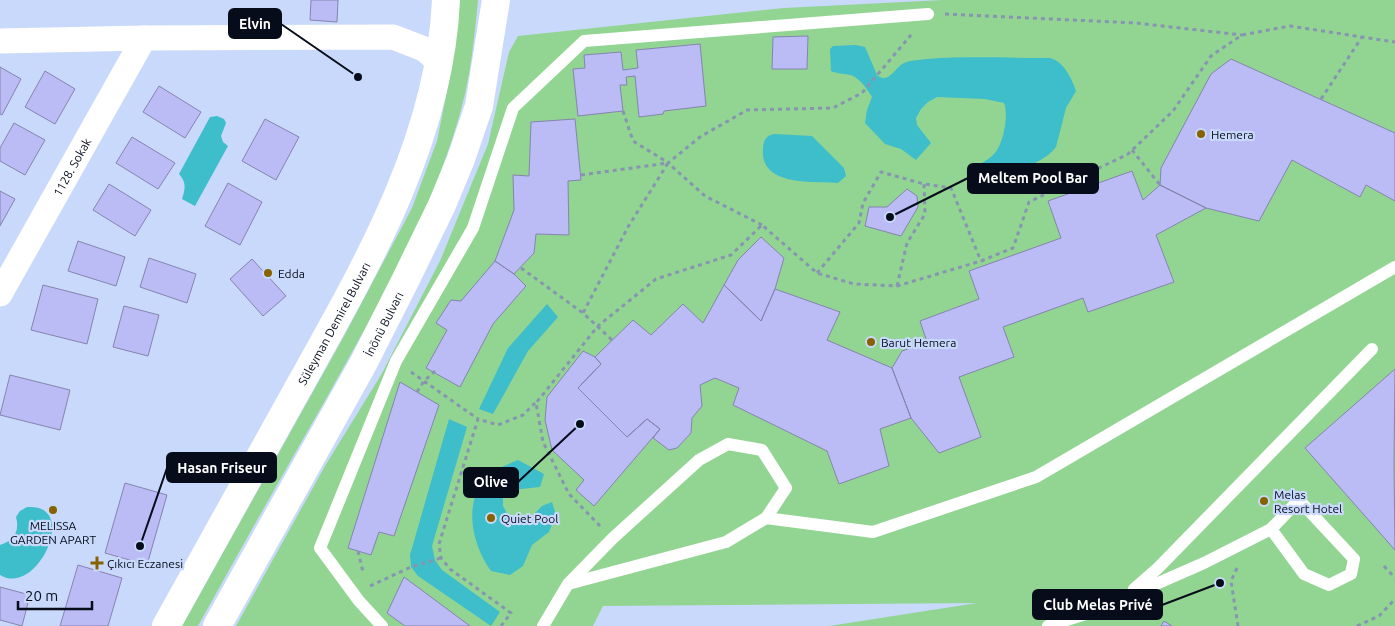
<svg xmlns="http://www.w3.org/2000/svg" width="1395" height="626" font-family="Ubuntu,sans-serif">
  <style>
    .green { fill: #92d593 }
    .water { fill: #3ebdca }
    .building { fill: #bbbbf5; stroke: #8584af }
    .lines { fill: none; stroke-linecap: round; stroke-linejoin: round }
    .path { stroke: #8795b0; stroke-width: 3; stroke-dasharray: 4 4; stroke-linecap: butt }
    .lane { stroke: #fff; stroke-width: 12 }
    .street { stroke: #fff; stroke-width: 25 }
    .secondary { stroke: #fff; stroke-width: 28 }
    .poi-dot { fill: #866300; stroke: #c8d9fb; stroke-width: 2 }
    .labels { text-anchor: middle; dominant-baseline: central; stroke-width: 4.5; stroke-linejoin: round; paint-order: stroke }
    .poi-label { font-size: 12px; fill: #060c1a; stroke: #c8d9fb; text-anchor: start }
    .street-label { font-size: 12px; fill: #060c1a; stroke: #c8d9fb }
    .leader { fill: none; stroke: #060c1a; stroke-width: 2 }
    .callout-dot { fill: #060c1a; stroke: #c8d9fb; stroke-width: 2 }
    .callout { fill: #060c1a; stroke: #060c1a; stroke-width: 2 }
    .callout-label { font-size: 14px; text-anchor: middle; font-weight: bold; fill: #fff }
  </style>
  <rect width="100%" height="100%" fill="#c8d9fb"/>
  <path class="green" d="M460,0h18c-3,31 -6,63 -13,94 -26,109 -85,207 -139,305 -43,75 -86,151 -128,227h-16l161,-288 69,-130 25,-67 15,-75z
    M943,0h452v626h-566l148,-23 -374,3 -10,20h-357l89,-160 56,-91 59,-114 48,-117 21,-92 9,-16 266,-28z"/>
  <path class="water" d="M856,45l9,2 12,28c12,10 17,-7 27,-12 6,-3 16,-3 23,-4 40,-3 82,-1 123,-1 13,3 22,20 26,33l-10,17 -10,39c-13,17 -37,21 -55,31 -6,4 -10,9 -16,12 -4,2 -7,2 -12,1l-7,-19c9,-6 20,-10 27,-17 10,-8 16,-40 11,-52l-19,-4 -48,-2 -9,5 -7,7 -5,9 1,7 14,18 -15,17 -15,-11 -16,-5 -20,-21 2,-13 5,-13c-4,-7 -14,-21 -22,-22 -7,-2 -13,-1 -19,-4l-1,-22 3,-3z
    M217,116l7,3 2,4 -5,13 2,6 5,4 -33,60 -13,-7c3,-10 5,-16 -3,-25l31,-57z
    M774,134l38,2 32,32 2,8 -8,7c-24,-2 -79,4 -75,-35 1,-9 3,-12 11,-14z
    M547,304l11,13 -30,34 -35,63 -14,-5 29,-61z
    M449,419l18,8 -35,119 3,14 7,10 58,42 -9,14 -73,-50 -7,-9 -1,-12z
    M518,460l26,14 -4,13 -28,3 -9,7v9l7,13 13,2 10,-6 9,-9 10,-4 4,13 -7,17 -17,13 -9,21 -13,9 -19,-4c-17,-24 -25,-56 -13,-83 2,-4 3,-8 6,-10 9,-9 23,-13 34,-18z
    M27,507c54,-4 10,91 -27,68v-30c14,-4 20,-14 16,-28l4,-6z"/>
  <path class="building" d="M311,0h27l-1,22 -27,-2z
    M808,36l-1,33h-35l1,-32z
    M700,44l6,62 -42,5 -1,3 -24,3 -4,-41 -9,1 1,8h-7l3,26 -45,5 -5,-47 12,-1 -1,-13 37,-3 2,18 15,-2 -2,-18z
    M1231,59l164,74v68l-29,-16 -6,12 -68,-37 -33,61 -53,-13 -46,-23 1,-17 50,-94z
    M0,67l21,12 -19,36 -2,-1z
    M45,71l30,18 -20,35 -30,-17z
    M159,86l42,26 -16,26 -42,-26z
    M265,119l34,18 -23,43 -34,-19z
    M575,119l6,61 -13,1 1,54 -33,-1 -2,19 -20,21 -19,-13 19,-51 -1,-35 16,1 2,-54z
    M14,123l31,17 -20,35 -25,-14v-13z
    M132,137l43,26 -17,26 -42,-26z
    M1132,171l11,29 17,-15 46,23 -50,27 18,47 -86,30 -5,-14 -80,29 11,30 -55,20 22,60 -42,16 -28,-35 -19,-50 10,-17 25,-9 -7,-21 59,-22 -10,-28 92,-33 -13,-37z
    M228,183l34,19 -22,43 -35,-19z
    M109,184l42,26 -16,26 -42,-26z
    M907,189l10,7 1,11 -17,29 -36,-10 4,-19h18z
    M0,191l15,8 -15,27z
    M761,237l23,21 -9,31 -14,32 -37,-36 14,-25z
    M78,241l47,16 -9,29 -48,-15z
    M149,258l47,16 -9,29 -47,-16z
    M252,259l34,37 -23,20 -33,-37z
    M495,261l19,13 12,12 -33,38 -33,63 -34,-19 21,-38 -11,-7 15,-23 10,1z
    M43,285l55,14 -11,45 -56,-14z
    M724,285l37,36 14,-32 65,23 -13,28 65,28 19,50 -31,11 9,37 -50,18 -12,-33 -94,-46 6,-17 -24,-10 -15,7 2,21 -10,12 -1,15 -14,15 -8,2 -16,-12 7,-9 -13,-10 -20,18 -49,-49 23,-24 -6,-7 38,-37 18,15 32,-31 20,19z
    M124,306l35,9 -11,41 -35,-9z
    M583,351l12,6 6,7 -23,24 49,49 20,-18 13,10 -66,77 -18,-16 8,-10 -32,-30 -7,-30 2,-23z
    M1395,369l-1,94 1,87 -90,-102z
    M10,375l60,15 -10,40 -60,-15z
    M400,382l39,23 -45,131 -15,-4 -8,23 -23,-7z
    M125,483l42,12 -20,70 -42,-12z
    M78,565l44,13 -14,48h-48z
    M404,577l66,49h-65l-18,-13z
    M0,587l30,8 -8,31 -22,-6z
    M1164,621l8,5h-11z"/>
  <g class="lines">
    <path class="path" d="M945,14l191,9 106,12
      M1321,99l41,-62
      M623,111l10,30 34,21
      M1132,150l28,35
      M581,175l87,-12 -40,64 -45,86
      M762,225l-57,-29 -37,-33 32,-26 47,-27 86,-2 29,-15 49,-58
      M521,268l62,45 29,27
      M817,273l42,-50 4,-20 18,-31 43,12 27,4 30,73
      M897,286l10,-43 18,-29 -1,-30
      M411,372l67,47
      M417,392l7,-11 11,-10
      M600,526l-31,-32 -26,-52 -7,-39 62,-77 58,-47 75,-24 31,-30 55,48 37,11 43,2 84,-25 32,-13 16,-46 99,-48 45,-43 38,-55 31,-21 48,-9 105,16
      M358,551l5,21
      M1384,566l11,12
      M1237,568l-6,13 7,45
      M370,586l41,-19 30,-9
      M501,626l10,-13 -61,-44 -9,-11 -2,-14 39,-125 20,6 25,-10 12,-12
      M1357,626l22,-10 16,-17"/>
    <path class="lane" d="M766,518l107,14 163,-55 359,-210
      M1134,589l24,-21 214,-219
      M382,626l-23,-25 -39,-53 76,-187 77,-133 40,-120 71,-67 344,-27
      M543,626l25,-42 45,-46 86,-78 29,-16 34,6 24,38 -20,30 -40,24 -158,42
      M1048,626l44,-14 112,-49 67,-34 28,-29 55,59 -3,15 -22,11 -25,-11 -33,-45"/>
    <g class="street">
      <path d="M0,41l144,-3 249,-1 31,12 15,13"/>
      <path id="s1" d="M0,294l144,-256"/>
    </g>
    <g class="secondary">
      <path id="s2" d="M166,626c43,-78 87,-156 130,-234 68,-122 144,-250 150,-392"/>
      <path id="s3" d="M217,626l146,-262 43,-85 36,-74 19,-46 18,-53 17,-106"/>
    </g>
  </g>
  <g class="poi-dot">
    <circle cx="1201" cy="134" r="5"/>
    <circle cx="268" cy="273" r="5"/>
    <circle cx="871" cy="342" r="5"/>
    <circle cx="1264" cy="501" r="5"/>
    <circle cx="53" cy="510" r="5"/>
    <circle cx="491" cy="518" r="5"/>
    <path d="M94.5 555.5h5v5h5v5h-5v5h-5v-5h-5v-5h5z"/>
  </g>
  <g class="labels">
    <g class="poi-label">
      <text x="1211" y="134">Hemera</text>
      <text x="278" y="273">Edda</text>
      <text x="881" y="342">Barut Hemera</text>
      <text x="1274" y="494">Melas<tspan x="1274" dy="14">Resort Hotel</tspan></text>
      <text x="501" y="518">Quiet Pool</text>
      <text x="53" y="525" text-anchor="middle">MELISSA<tspan x="53" dy="14">GARDEN APART</tspan></text>
      <text x="107" y="563">Çıkıcı Eczanesi</text>
    </g>
    <g class="street-label">
      <text stroke="none"><textPath href="#s1" startOffset="146">1128. Sokak</textPath></text>
      <text stroke="none"><textPath href="#s2" startOffset="346">Süleyman Demirel Bulvarı</textPath></text>
      <text stroke="none"><textPath href="#s3" startOffset="345">İnönü Bulvarı</textPath></text>
    </g>
  </g>
  <path class="leader" d="M358 77L281 24M890 217L968 178M140 546L167 468M580 424L518 482M1220 583L1162 605"/>
  <g class="callout-dot">
    <circle cx="358" cy="77" r="5"/>
    <circle cx="890" cy="217" r="5"/>
    <circle cx="140" cy="546" r="5"/>
    <circle cx="580" cy="424" r="5"/>
    <circle cx="1220" cy="583" r="5"/>
  </g>
  <g class="callout">
    <rect x="229" y="9" width="52" height="29" rx="5"/>
    <rect x="968" y="164" width="130" height="29" rx="5"/>
    <rect x="167" y="453" width="109" height="29" rx="5"/>
    <rect x="464" y="468" width="54" height="29" rx="5"/>
    <rect x="1033" y="590" width="129" height="29" rx="5"/>
  </g>
  <g class="callout-label">
    <text x="255" y="29">Elvin</text>
    <text x="1033" y="183">Meltem Pool Bar</text>
    <text x="222" y="473">Hasan Friseur</text>
    <text x="491" y="487">Olive</text>
    <text x="1098" y="610">Club Melas Privé</text>
  </g>
  <path d="M18 601v8h74v-8" fill="none" stroke="#060c1a" stroke-width="2.5"/>
  <text x="25" y="601" font-size="15" fill="#060c1a" stroke="#c8d9fb" stroke-width="4" paint-order="stroke">20 m</text>
</svg>
